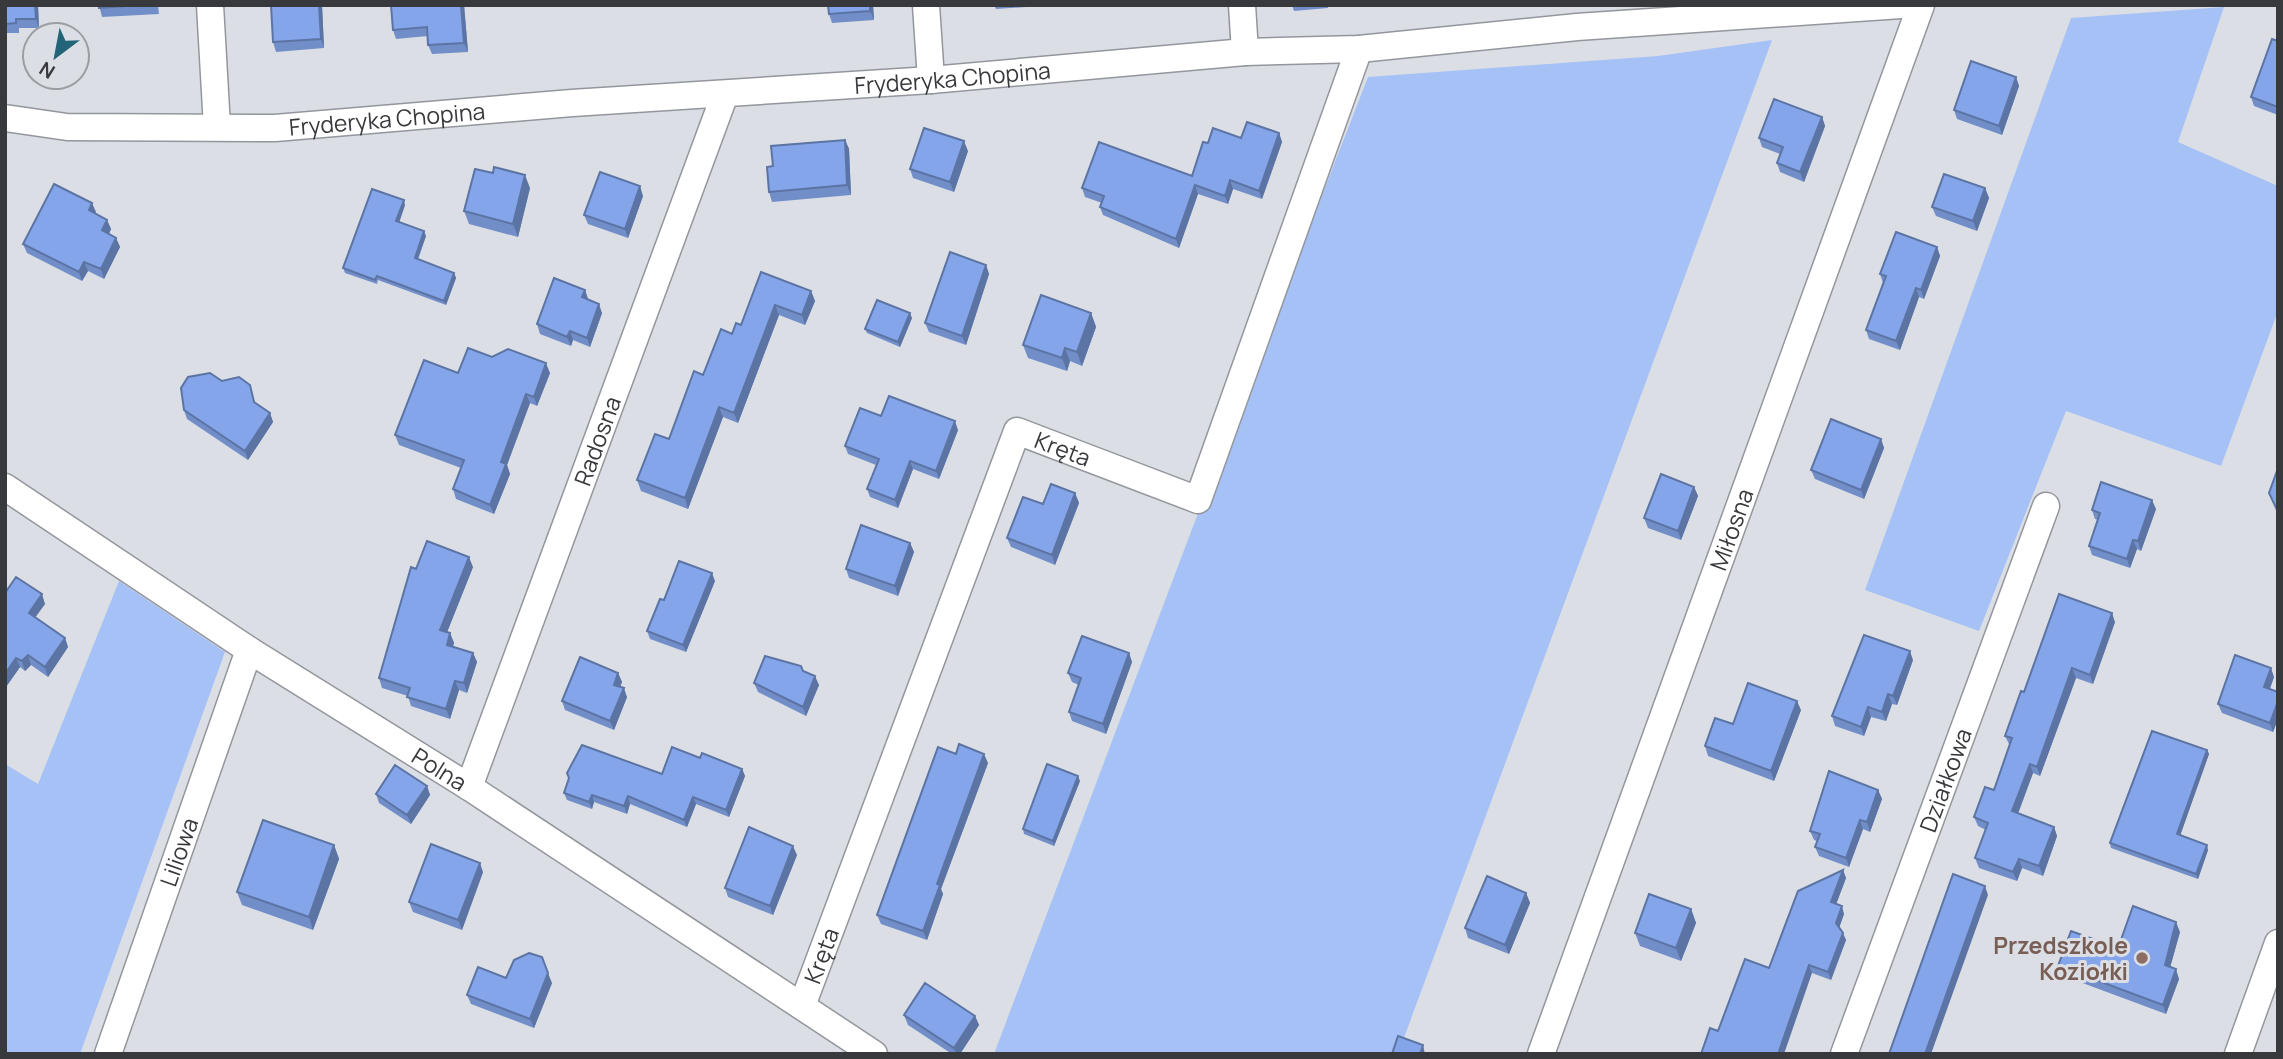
<svg xmlns="http://www.w3.org/2000/svg" width="2283" height="1059" font-family="Manrope,sans-serif">
  <style>
    .green { fill: #a6c1f6 }
    .lines { fill: none; stroke-linecap: round; stroke-linejoin: round }
    .minor-casing { stroke: #93969c; stroke-width: 29 }
    .minor { stroke: #fff; stroke-width: 26 }
    .wall { fill: #728ec9 }
    .shaded-wall { fill: #5c74a4 }
    .building { fill: #84a5ea; stroke: #5c74a4; stroke-width: 2 }
    .education-dot { fill: #8d6e63; stroke: #dbdfe5; stroke-width: 2.5 }
    .labels { text-anchor: middle; dominant-baseline: central; stroke-width: 6; stroke-linejoin: round; paint-order: stroke }
    .street-label { font-size: 23px; fill: #38393c; stroke: #dbdfe5 }
    .education-label { font-size: 23px; font-weight: bold; fill: #785e54; stroke: #dbdfe5; text-anchor: end }
  </style>
  <rect width="100%" height="100%" fill="#dbdfe5"/>
  <path class="green" d="M2224,7l-46,135 100,44v125l-57,155 -155,-55 -87,220 -114,-41 206,-572z
    M1772,40l-374,1014h-404l198,-525 176,-452 290,-21z
    M119,581l106,71 -145,402h-75v-290l33,20z"/>
  <g class="lines">
    <defs>
      <g id="minor">
        <path d="M210,5l7,122"/>
        <path d="M926,5l5,75"/>
        <path d="M1242,5l3,47"/>
        <path id="s1" d="M5,118l62,9 208,1 297,-25 359,-23 314,-28 114,-3 218,-22 324,-22"/>
        <path id="s2" d="M5,487l244,163 220,137 405,267"/>
        <path id="s3" d="M469,787l256,-693"/>
        <path id="s4" d="M802,1006l215,-575 181,69 161,-451"/>
        <path id="s5" d="M108,1054l141,-404"/>
        <path id="s6" d="M1541,1054l380,-1049"/>
        <path id="s7" d="M1844,1054l202,-548"/>
        <path d="M2238,1054l40,-111"/>
      </g>
    </defs>
    <use href="#minor" class="minor-casing"/>
    <use href="#minor" class="minor"/>
  </g>
  <path class="wall" d="M5,5h33l1,23h-20v5h-14z
    M99,5h59l1,9 -57,3z
    M322,5l2,43 -48,4 -3,-10z
    M391,5h73l4,47 -36,2 -4,-9v-9l-32,3 -3,-9z
    M873,5l1,15 -42,3 -3,-9z
    M994,5h46v1l-44,3z
    M1292,5h36v3l-34,3z
    M2278,41v74l-24,-9 -3,-9z
    M2016,77l3,9 -17,49 -45,-16 -3,-9z
    M1822,117l3,9 -21,56 -24,-10 -3,-9 3,-9 -18,-7 -3,-9z
    M1279,133l3,9 -20,57 -29,-10 -5,15 -30,-10 -19,54 -76,-33 -3,-8 2,-4 -17,-6 -3,-9 110,-12 16,-33z
    M845,140l4,9 2,46 -79,7 -3,-10 4,-26z
    M968,151l-14,41 -41,-14 -3,-9z
    M530,188l-12,49 -49,-13 -5,-13z
    M1985,188l4,10 -12,33 -41,-15 -4,-9z
    M643,196l-15,42 -40,-14 -4,-9z
    M92,203l3,10 12,7 4,9 -2,5 7,4 4,9 -16,32 -16,-8 -6,10 -55,-28 -4,-9z
    M405,205l-6,17 27,14 -8,24 36,13 2,5 -10,27 -68,-25 -1,4 -32,-11 -2,-5z
    M1937,247l3,9 -16,43 -5,-2 -19,53 -31,-11 -3,-9 17,-47 -3,-9z
    M986,265l3,9 -23,71 -37,-13 -4,-9z
    M761,272l50,19 4,10 -10,24 -26,-10 -41,108 -15,-6 -35,92 -47,-18 -4,-11 32,-41 34,-64 29,-41 9,-9z
    M585,290l3,9 14,14 -12,34 -17,-7 -2,6 -31,-12 -3,-10z
    M1091,313l5,14 -14,39 -12,-5 -3,10 -39,-13 -5,-13z
    M912,318l-12,29 -33,-14 -2,-4z
    M492,357l58,16 -13,33 -7,-3 -23,62 3,9 -16,40 -38,-15 -3,-10 8,-21 -62,-23 -4,-10 63,-62z
    M222,381l28,4 5,18 15,10 3,9 -25,38 -61,-41 -3,-9z
    M881,416l77,14 -19,49 -26,-10 -15,39 -28,-11 -3,-8 9,-24 -28,-11 -3,-8z
    M1881,439l3,9 -20,51 -49,-20 -4,-9z
    M1694,487l4,9 -17,44 -33,-12 -4,-10z
    M1075,493l4,10 -24,62 -44,-18 -4,-9 36,-34z
    M2156,509l-15,42 -4,-2 -7,19 -38,-13 -3,-9 9,-26 -3,-1 -3,-9z
    M910,543l4,9 -16,44 -49,-18 -3,-9z
    M473,567l-26,65 3,1 4,10 -1,4 20,6 4,9 -10,31 -8,-3 -9,29 -39,-13 -3,-10 -26,-8 -3,-10 37,-109z
    M715,581l-29,71 -36,-13 -3,-8 17,-31z
    M5,593l40,11 -10,13 30,21 3,9 -20,30 -17,-12 -6,6 -5,-4 -14,20z
    M2115,622l-22,62 -17,-6 -36,98 -7,-3 -15,41 36,13 3,9 -14,40 -21,-8 -5,13 -38,-13 -4,-10 11,-28 -8,-4 -4,-9 20,-27 16,-44 -5,-10 19,-44z
    M1129,653l3,9 -26,72 -34,-13 -3,-9 10,-27 -7,-3 -4,-9z
    M1913,660l-16,45 -5,-1 -6,17 -15,-4 -7,19 -29,-10 -3,-10z
    M803,671l16,14 -13,31 -48,-24 -4,-9z
    M618,673l4,9 -2,5 7,10 -13,33 -49,-20 -3,-9z
    M2274,677l-4,12 8,3v27l-5,13 -51,-19 -4,-9z
    M1801,710l-27,71 -66,-25 -3,-10 28,-22z
    M2207,750l2,4 -29,81 28,15 -10,29 -87,-31 -1,-5z
    M956,754l32,9 -47,126 2,5 -16,46 -46,-16 -4,-9z
    M700,758l42,11 3,7 -16,41 -33,-13 -9,23 -57,-23 -3,10 -33,-12 -2,7 -25,-9 -3,-7 98,-19z
    M1080,781l-26,65 -30,-12 -1,-5z
    M427,786l3,9 -19,29 -32,-21 -3,-9z
    M1878,790l4,9 -12,33 -7,-3 -14,38 -30,-11 -4,-9 2,-6 -3,-1 -4,-9z
    M334,845l5,14 -26,71 -71,-25 -5,-13z
    M797,855l-24,60 -45,-18 -3,-9z
    M1843,870l3,8 -10,26 8,10 -5,14 7,12 -15,40 -19,-7 -43,-5z
    M483,872l-21,58 -49,-18 -4,-10z
    M1526,893l4,10 -21,51 -41,-16 -3,-10z
    M1691,909l5,14 -15,38 -41,-15 -5,-13z
    M2180,932l-10,35 9,12 -13,35 -105,-39 -3,-9 60,-18z
    M506,978l46,5 -18,45 -63,-24 -4,-9z
    M904,1015l71,1 4,9 -19,29h-8l-44,-29z"/>
  <path class="shaded-wall" d="M35,5h3l1,23 -3,-9z
    M319,5h3l2,43 -3,-9z
    M461,5h3l4,47 -4,-9z
    M870,5h3l1,15 -4,-9z
    M2016,77l3,9 -17,49 -3,-9z
    M1822,117l3,9 -21,56 -4,-10z
    M1279,133l3,9 -20,57 -3,-8z
    M845,140l4,9 2,46 -4,-10z
    M964,141l4,10 -14,41 -4,-10z
    M525,175l5,13 -12,49 -5,-13z
    M1230,180l3,9 -5,15 -3,-8z
    M1195,185l3,9 -19,54 -3,-9z
    M640,186l3,10 -15,42 -3,-9z
    M1985,188l4,10 -12,33 -4,-10z
    M404,200l1,5 -7,21 -2,-5z
    M92,203l4,9 -4,7 -3,-9z
    M107,220l4,9 -5,11 -4,-10z
    M424,231l2,5 -10,27 -1,-5z
    M116,238l4,9 -16,32 -3,-10z
    M1937,247l3,9 -16,43 -3,-9z
    M84,262l4,9 -6,10 -3,-9z
    M986,265l3,9 -23,71 -4,-9z
    M454,273l2,5 -10,27 -2,-4z
    M1916,288l3,9 -19,53 -4,-9z
    M585,290l3,9 -3,7 -3,-9z
    M811,291l4,10 -10,24 -3,-10z
    M599,304l3,9 -12,34 -3,-9z
    M775,305l4,10 -41,108 -4,-10z
    M910,313l2,5 -12,29 -2,-5z
    M1091,313l5,14 -14,39 -5,-14z
    M570,331l3,9 -2,6 -4,-9z
    M1065,348l5,13 -3,10 -5,-13z
    M546,363l4,10 -13,33 -3,-9z
    M526,394l4,9 -23,62 3,9 -16,40 -4,-9 11,-43z
    M719,407l4,10 -35,92 -3,-11z
    M270,413l3,9 -25,38 -3,-9z
    M955,421l3,9 -19,49 -3,-8z
    M1881,439l3,9 -20,51 -3,-9z
    M910,461l3,8 -15,39 -3,-8z
    M1694,487l4,9 -17,44 -3,-9z
    M1075,493l4,10 -24,62 -3,-10z
    M2152,500l4,9 -15,42 -3,-10z
    M2133,540l4,9 -7,19 -3,-9z
    M910,543l4,9 -16,44 -3,-10z
    M469,557l4,10 -29,73 -4,-10z
    M712,573l3,8 -29,71 -3,-7z
    M42,594l3,10 -13,18 -3,-9z
    M2112,613l3,9 -22,62 -3,-9z
    M450,633l4,10 -4,11 -3,-9z
    M65,638l3,9 -20,30 -3,-10z
    M1910,651l3,9 -16,45 -4,-9z
    M473,653l4,9 -10,31 -3,-10z
    M1129,653l3,9 -26,72 -3,-10z
    M28,655l3,10 -6,6 -3,-10z
    M16,658l4,9 -14,20 -1,-13z
    M2072,668l4,10 -36,98 -3,-9z
    M2271,668l3,9 -7,19 -3,-9z
    M618,673l4,9 -5,12 -3,-9z
    M815,676l4,9 -13,31 -3,-9z
    M455,681l4,9 -9,29 -4,-10z
    M624,688l3,9 -13,33 -4,-9z
    M1888,694l4,10 -6,17 -4,-9z
    M1797,701l4,9 -27,71 -3,-10z
    M2278,701v18l-5,13 -3,-9z
    M1868,707l3,10 -7,19 -3,-9z
    M2207,750l2,4 -30,85 -2,-5z
    M984,754l4,9 -47,126 2,5 -16,46 -4,-9 14,-47z
    M2030,764l3,9 -18,48 -3,-10z
    M742,769l3,7 -16,41 -3,-7z
    M1078,776l2,5 -26,65 -1,-5z
    M427,786l3,9 -19,29 -4,-9z
    M1878,790l4,9 -12,33 -3,-10z
    M592,795l2,7 -2,7 -3,-7z
    M628,796l2,8 -3,10 -3,-8z
    M693,797l3,7 -9,23 -3,-7z
    M1860,820l3,9 -14,38 -3,-9z
    M2054,827l3,9 -14,40 -4,-10z
    M334,845l5,14 -26,71 -4,-13z
    M2207,845l1,5 -10,29 -2,-5z
    M793,846l4,9 -24,60 -3,-9z
    M2019,859l3,9 -5,13 -4,-9z
    M480,863l3,9 -21,58 -4,-10z
    M1843,870l3,8 -12,32 -3,-8z
    M1985,886l3,9 -57,159h-6z
    M1526,893l4,10 -21,51 -4,-9z
    M1842,906l2,8 -6,17 -2,-8z
    M1691,909l5,14 -15,38 -5,-13z
    M2176,922l4,10 -12,43 -3,-10z
    M1843,933l3,7 -15,40 -3,-8z
    M1809,965l3,8 -28,81h-6z
    M2176,969l3,10 -13,35 -3,-9z
    M548,973l4,10 -18,45 -4,-9z
    M975,1016l4,9 -19,29h-4l-2,-6z
    M1423,1045l2,9h-5z"/>
  <path class="building" d="M5,5h30l1,14h-20v4l-11,1z
    M99,5h43l-43,3z
    M271,5h48l2,34 -48,3z
    M391,5h70l3,38 -36,2 -1,-18 -34,3z
    M828,5h42v6l-41,3z
    M2272,39l6,2v66l-27,-10z
    M1971,61l45,16 -17,49 -45,-16z
    M1774,99l48,18 -22,55 -23,-9 6,-16 -24,-9z
    M1247,122l32,11 -20,58 -29,-11 -5,16 -30,-11 -19,54 -76,-32 4,-11 -22,-8 17,-46 93,34 11,-34 5,1 5,-15 28,10z
    M924,128l40,13 -14,41 -40,-13z
    M845,140l2,45 -78,7 -2,-25 6,-1 -2,-20z
    M494,167l31,8 -12,49 -49,-13 11,-42 18,4z
    M600,172l40,14 -15,43 -41,-14z
    M1944,174l41,14 -12,33 -41,-14z
    M54,184l38,19 -3,7 18,10 -5,10 14,8 -15,31 -17,-7 -5,10 -56,-28z
    M372,189l32,11 -8,21 28,10 -9,27 39,15 -10,28 -67,-25 -2,4 -32,-12z
    M1896,232l41,15 -16,43 -5,-2 -20,53 -30,-11 20,-54 -6,-2z
    M950,252l36,13 -24,71 -37,-13z
    M761,272l50,19 -9,24 -27,-10 -41,108 -15,-6 -34,91 -48,-18 18,-46 14,5 25,-68 9,4 18,-46 11,5 4,-11 5,2z
    M554,278l31,12 -3,7 17,7 -12,34 -17,-7 -3,6 -30,-13z
    M1041,295l50,18 -14,39 -12,-4 -3,10 -39,-13z
    M877,300l33,13 -12,29 -33,-13z
    M468,348l24,9 16,-8 38,14 -12,34 -8,-3 -25,68 5,2 -16,41 -37,-16 11,-29 -69,-25 29,-75 34,13z
    M210,373l12,8 17,-4 11,8 4,17 16,11 -25,38 -61,-41 -3,-22 7,-11z
    M889,396l66,25 -19,50 -26,-10 -15,39 -28,-11 12,-30 -34,-13 15,-38 21,8z
    M1831,419l50,20 -20,51 -50,-20z
    M2278,468v44l-9,-19z
    M1661,474l33,13 -16,44 -34,-13z
    M2101,482l51,18 -14,41 -5,-1 -6,19 -38,-13 11,-33 -8,-3z
    M1051,484l24,9 -23,62 -45,-17 16,-41 20,7z
    M861,525l49,18 -15,43 -49,-17z
    M427,541l42,16 -29,73 10,3 -3,12 26,8 -9,30 -9,-2 -9,28 -39,-12 3,-9 -31,-10 32,-111 5,2z
    M679,561l33,12 -29,72 -36,-14 13,-32 4,1z
    M16,577l26,17 -13,19 36,25 -20,29 -17,-12 -6,6 -6,-3 -11,16v-81z
    M2059,594l53,19 -22,62 -18,-7 -35,99 -7,-3 -18,47 42,16 -15,39 -20,-7 -6,13 -38,-14 13,-35 -14,-6 11,-30 9,3 18,-52 -7,-2 16,-45 3,1z
    M1864,635l46,16 -17,45 -5,-2 -6,18 -14,-5 -7,20 -29,-11z
    M1082,636l47,17 -26,71 -34,-12 12,-34 -13,-5z
    M2235,655l36,13 -7,19 14,5v9l-8,22 -52,-19z
    M765,656l36,10 2,5 12,5 -12,31 -49,-24z
    M580,657l38,16 -4,12 10,3 -14,33 -48,-20z
    M1748,683l49,18 -26,70 -66,-25 10,-28 18,6z
    M2152,731l55,19 -30,84 30,11 -11,29 -86,-31z
    M959,744l25,10 -47,130 3,1 -17,46 -46,-16 61,-168 18,7z
    M582,745l80,29 10,-27 28,11 2,-5 40,16 -16,41 -33,-13 -9,23 -56,-24 -4,10 -32,-11 -3,7 -25,-9 5,-15 -2,-5z
    M1047,764l31,12 -25,65 -30,-12z
    M395,765l32,21 -20,29 -31,-21z
    M1829,771l49,19 -11,32 -7,-2 -14,38 -31,-11 5,-13 -10,-3z
    M263,820l71,25 -25,72 -72,-25z
    M749,827l44,19 -23,60 -45,-18z
    M431,844l49,19 -22,57 -49,-18z
    M1843,870l-12,32 11,4 -6,17 7,10 -15,39 -19,-7 -31,89h-77l9,-26 8,3 27,-72 24,9 29,-77z
    M1953,874l32,12 -60,168h-36z
    M1487,876l39,17 -21,52 -40,-17z
    M1649,894l42,15 -15,39 -41,-15z
    M2133,906l43,16 -11,43 11,4 -13,36 -105,-39 13,-35 47,17z
    M529,953l13,4 6,16 -18,46 -63,-24 11,-28 28,11 8,-18z
    M925,983l50,33 -21,32 -50,-33z
    M1398,1036l25,9 -3,9h-28z"/>
  <circle class="education-dot" cx="2142" cy="958" r="7"/>
  <g class="labels">
    <g class="street-label">
      <text stroke="none"><textPath href="#s1" startOffset="950">Fryderyka Chopina</textPath></text>
      <text stroke="none"><textPath href="#s1" startOffset="383">Fryderyka Chopina</textPath></text>
      <text stroke="none"><textPath href="#s3" startOffset="369">Radosna</textPath></text>
      <text stroke="none"><textPath href="#s4" startOffset="663">Kręta</textPath></text>
      <text stroke="none"><textPath href="#s6" startOffset="558">Miłosna</textPath></text>
      <text stroke="none"><textPath href="#s2" startOffset="518">Polna</textPath></text>
      <text stroke="none"><textPath href="#s7" startOffset="292">Działkowa</textPath></text>
      <text stroke="none"><textPath href="#s5" startOffset="214">Liliowa</textPath></text>
      <text stroke="none"><textPath href="#s4" startOffset="54">Kręta</textPath></text>
    </g>
    <g class="education-label">
      <text x="2128" y="945">Przedszkole<tspan x="2128" dy="26">Koziołki</tspan></text>
    </g>
  </g>
  <rect width="2283" height="1059" fill="none" stroke="#38393c" stroke-width="14"/>
  <g transform="translate(56 56) rotate(212)"><circle r="33" fill="#dbdfe5" stroke="#9a9da1" stroke-width="2"/>
  <path d="M0-5L12 26L0 18L-12 26Z" fill="#226578"/>
  <text y="-10" font-size="19" font-weight="bold" text-anchor="middle" fill="#38393c">N</text>
  </g>
</svg>
